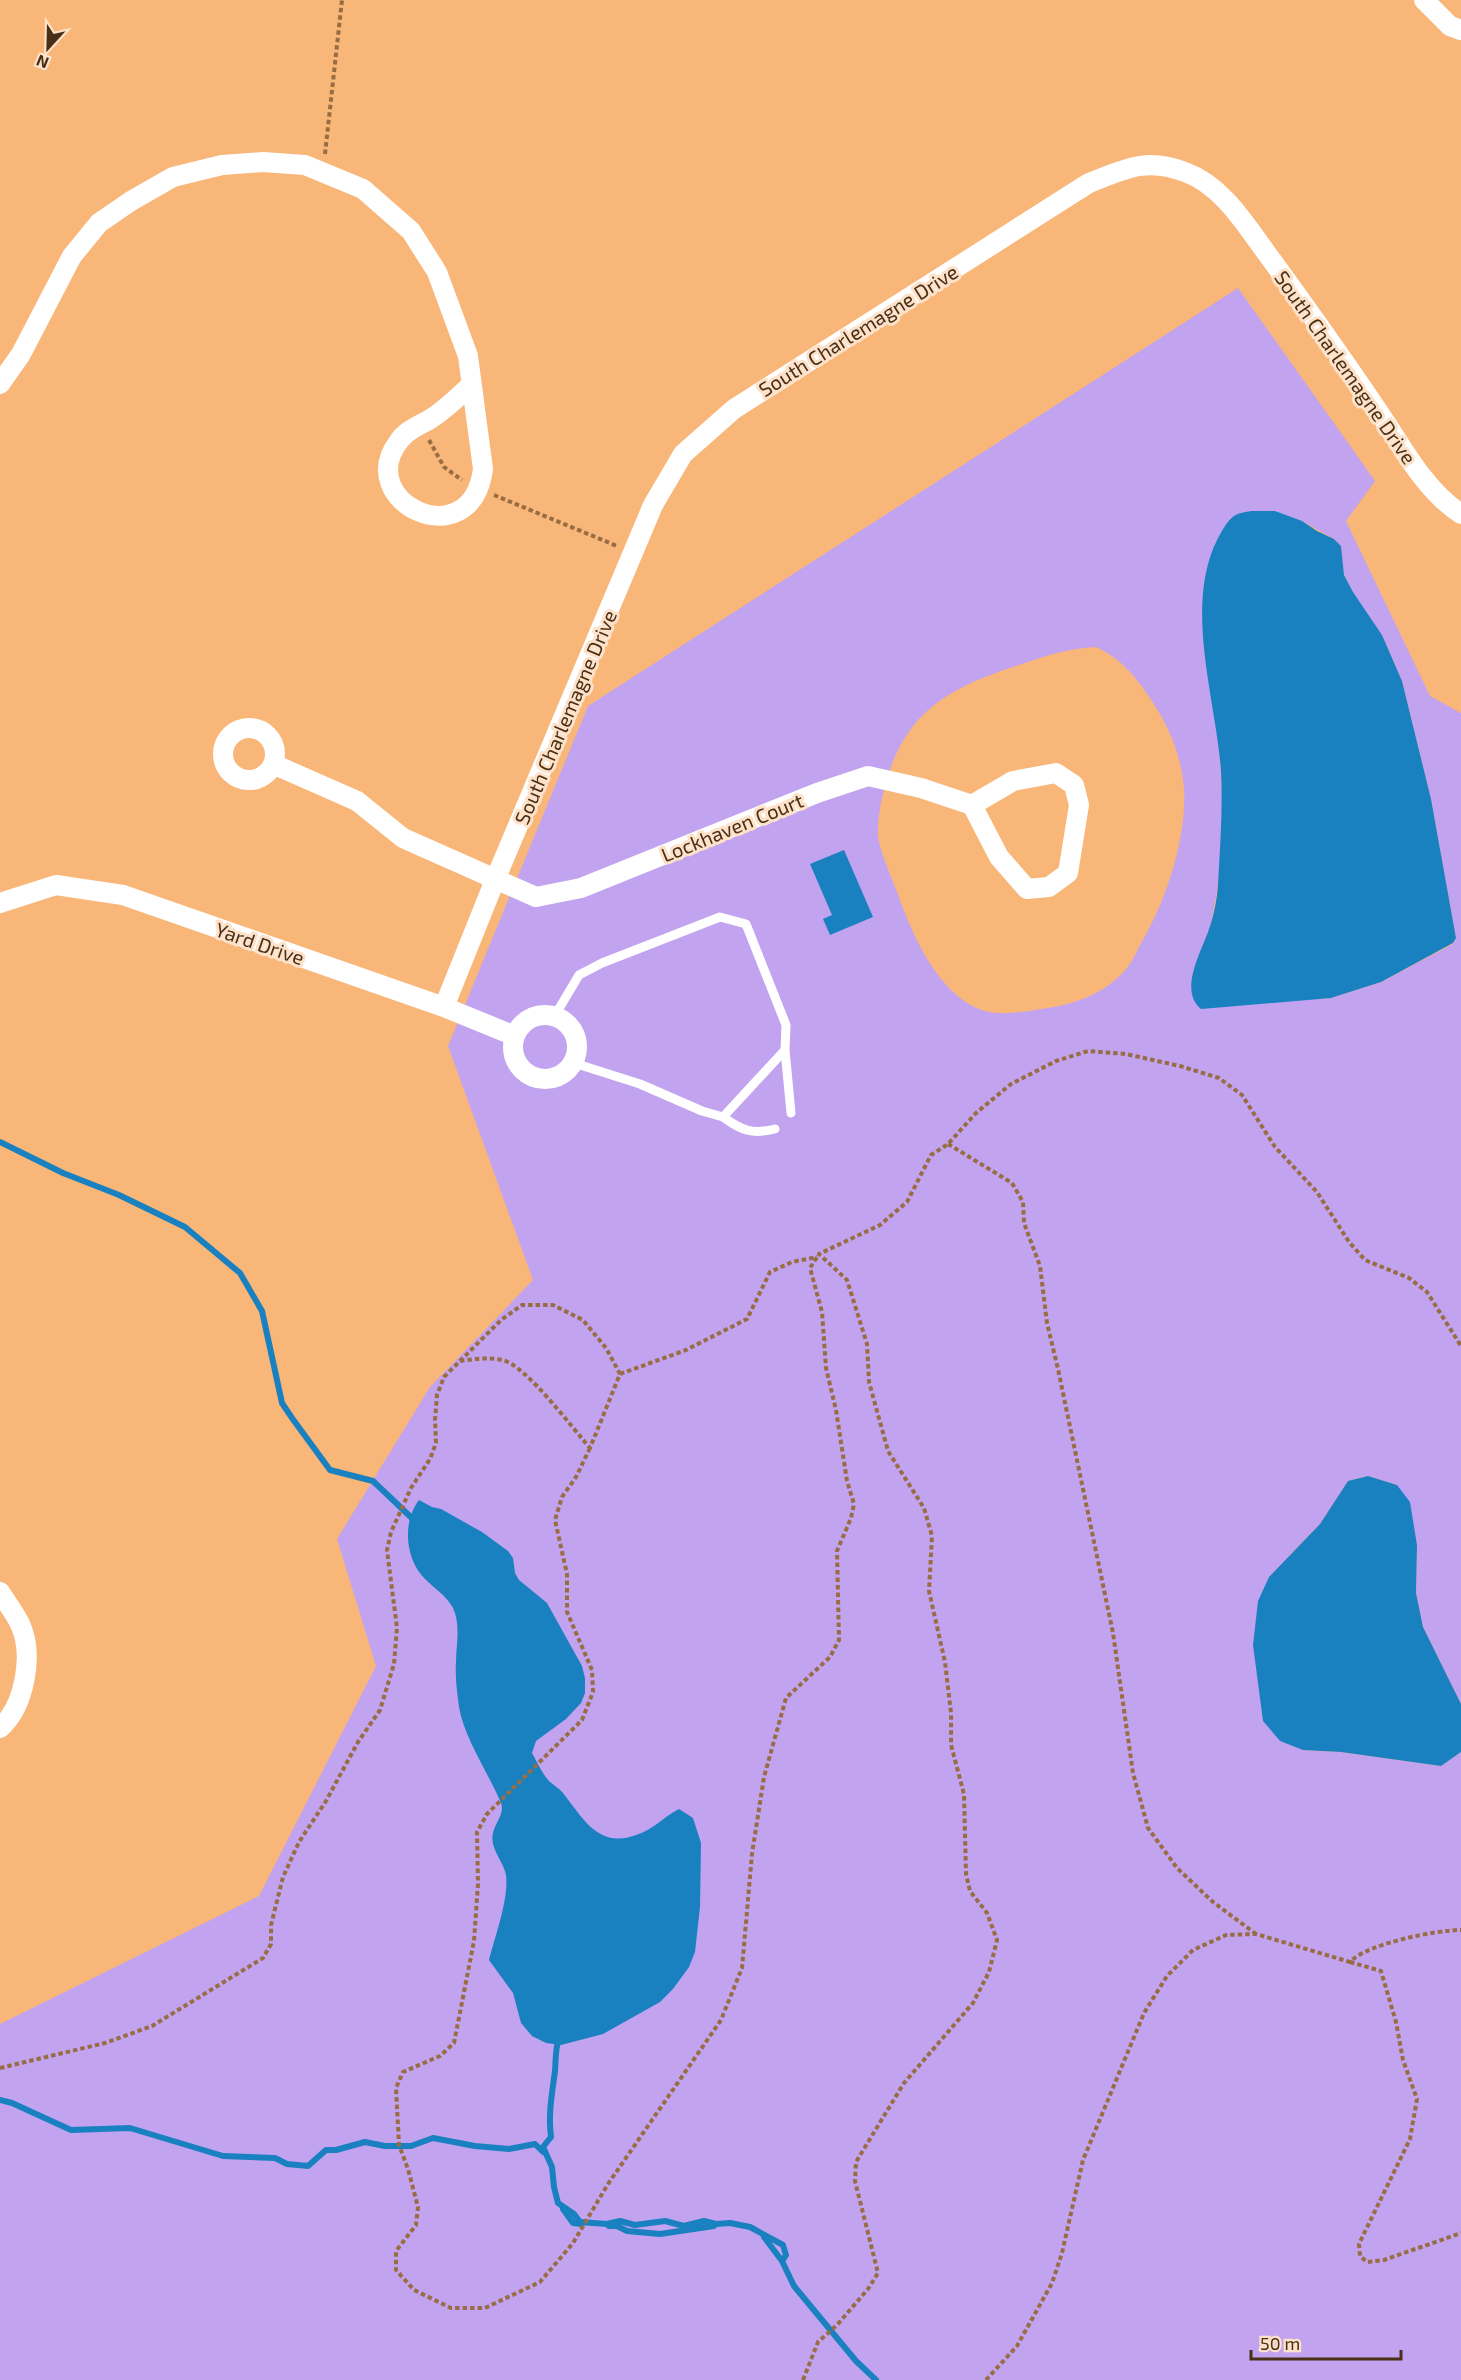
<svg xmlns="http://www.w3.org/2000/svg" width="1461" height="2380" font-family="'Exo 2',sans-serif">
  <style>
    .green { fill: #c2a3f0; fill-rule: evenodd }
    .water { fill: #1a81c0 }
    .lines { fill: none; stroke-linecap: round; stroke-linejoin: round }
    .stream { stroke: #1a81c0; stroke-width: 6 }
    .path { stroke: #996d43; stroke-width: 4; stroke-dasharray: 4.5 3; stroke-linecap: butt }
    .service { stroke: #fff; stroke-width: 9 }
    .minor { stroke: #fff; stroke-width: 20 }
    .labels { text-anchor: middle; dominant-baseline: central; stroke-width: 6; stroke-linejoin: round; paint-order: stroke }
    .street-label { font-size: 20px; fill: #492f15; stroke: #fde1c9 }
  </style>
  <rect width="100%" height="100%" fill="#f9b679"/>
  <path class="green" d="M1238,288l137,193 -29,40 84,175 31,17v991l-38,-77 -7,-34 1,-48 -20,-60 -29,-9 -20,5 -28,43 -32,33 15,193 38,2 100,14 20,-14v628h-1461v-356l259,-128 117,-230 -39,-127 93,-152 103,-107 -85,-234 140,-340zM1302,521l32,18 7,7 3,29 9,17 29,43 20,46 29,118 25,139 -3,6 -72,38 -50,16 -35,2 -86,-73c12,-50 14,-105 11,-156 -4,-59 -22,-118 -17,-178 1,-17 6,-33 11,-49zM1096,647c26,12 40,30 56,54 18,28 29,54 32,88 3,50 -19,114 -44,156 -4,8 -8,17 -13,23 -19,23 -46,34 -73,39 -19,3 -39,7 -58,6 -53,-5 -84,-78 -99,-121 -6,-16 -14,-33 -18,-50 -3,-15 1,-37 5,-52 19,-78 64,-102 135,-125 27,-9 49,-17 77,-18z"/>
  <path class="water" d="M1251,511h24l27,10 15,10 17,8 7,7 3,29 9,17 29,43 20,46 29,118 25,139 -3,5 -72,39 -50,16 -130,11c-23,-19 1,-58 8,-80 5,-14 8,-30 9,-45 2,-37 5,-75 3,-113 -5,-72 -38,-165 -3,-233 4,-7 9,-17 16,-22 4,-3 12,-4 17,-5z
    M844,850l29,67 -43,18 -7,-16 9,-4 -22,-51z
    M1368,1476l29,9 13,17 7,43 -1,48 7,34 38,77v48l-20,14 -100,-14 -38,-2 -23,-9 -17,-20 -10,-76 5,-44 11,-24 51,-53 28,-43z
    M419,1500l13,7 9,2 41,23 26,19 5,7 2,15 4,7 28,23 35,63 3,12v15l-4,10 -15,16 -30,22 -4,12c5,9 10,20 17,28 4,4 10,7 14,12 20,25 35,56 73,42 17,-5 27,-18 43,-26l14,9 8,25 -1,64 -5,45 -6,15 -16,22 -13,13 -57,32 -42,11 -15,-2 -14,-7 -11,-13 -8,-30 -24,-33c6,-24 20,-61 17,-85 -2,-13 -17,-27 -13,-42 2,-10 12,-20 8,-30 -12,-29 -37,-65 -42,-96 -2,-15 -4,-30 -3,-45 0,-17 5,-37 -3,-54 -7,-13 -18,-19 -28,-29 -20,-20 -23,-57 -6,-79z"/>
  <g class="lines">
    <path class="stream" d="M0,1142l63,31 56,22 66,32 55,46 22,38 20,92 10,15 38,52 43,11 43,41
      M559,2038c-4,11 -3,21 -4,33 -3,23 -7,43 -4,66l-8,10 9,20 2,20 4,16 16,11 6,8 27,2 13,-3 15,4 30,-4 19,5 20,-5 12,3 14,-1 20,4 33,18 3,10 -4,6
      M0,2100l12,3 59,27 59,-2 93,28 52,2 12,6 21,2 18,-16h10l29,-8 20,4h26l22,-8 42,8 34,3 26,-5 8,8
      M563,2209l10,14 8,1
      M609,2226h8l10,5 33,3 54,-8
      M764,2237l18,24 12,25 62,75 20,19"/>
    <path class="path" d="M325,154l17,-154
      M429,440l15,27 18,13
      M494,495l123,51
      M948,1144l64,39 11,19 1,21 16,43 7,57 11,46 55,264 20,140 15,55 29,40 36,34 43,32
      M620,1374l66,-24 61,-31 23,-47 22,-10 25,-5
      M590,1448l-14,29 -14,20 -7,23 12,54v38l25,58 1,22 -11,28 -95,94 -10,18 1,52 -4,57 -20,102 -14,13 -37,16 -7,16 3,57 9,24 10,38 -2,18 -20,26v19l18,20 37,18h34l55,-26 33,-39 35,-59 113,-164 21,-52 10,-114 12,-77 22,-79 44,-41 9,-17 -2,-89 14,-33 3,-14 -7,-23 -11,-71 -10,-42 -4,-56 -12,-44 9,-14
      M1350,1962l31,9 15,51 7,38 14,39 -7,40 -51,105 1,12 7,6 17,-2 77,-27
      M0,2068l105,-25 47,-17 111,-68 8,-14v-19l12,-48 16,-35 27,-41 32,-59 22,-32 14,-46 3,-36 -10,-78 4,-18 20,-44 19,-29 6,-16 -1,-23 2,-25 7,-18 57,-57 21,-15h31l30,15 23,28 14,26 -30,74c-17,-19 -65,-84 -88,-88 -14,-3 -28,-1 -42,1
      M803,2380l15,-38 19,-17 31,-36 10,-16 -23,-92 1,-19 48,-79 69,-80 16,-31 8,-32 -10,-27 -17,-22 -4,-17 -2,-80 -13,-49v-32l-6,-51 -16,-71 3,-55 -8,-28 -36,-57 -19,-69 -2,-38 -20,-64 -28,-26 61,-29 27,-23 24,-47 17,-11 28,-31 35,-29 45,-23 32,-10 38,3 54,12 39,12 23,17 33,52 42,45 32,50 16,18 44,18 18,14 34,54
      M986,2380l31,-34 35,-63 10,-30 21,-93 61,-147 23,-37 26,-26 33,-15 30,-1 94,28c16,-18 86,-32 111,-32"/>
    <path class="service" d="M554,1017l25,-42 23,-12 118,-46 26,7 40,101 -1,25 -62,67 -21,-6 -62,-27 -66,-21
      M785,1050l6,63
      M723,1117c18,13 29,18 52,12"/>
    <path class="minor" d="M1424,0l26,26 11,4
      M0,384l21,-30 51,-98 27,-33 32,-22 42,-24 49,-12 41,-3 42,3 58,24 48,42 26,41 31,84 15,113c-12,90 -131,33 -84,-28 8,-12 22,-16 33,-23 14,-9 27,-22 39,-33
      M223 754a26 26 0 1 1 52 0a26 26 0 1 1-52 0Z
      M273,764l84,37 46,37 133,59 45,-9 236,-95 51,-17 53,12 51,17 27,52 28,32 22,-2 19,-14 11,-68 -5,-20 -18,-12 -43,8 -41,24
      M0,903l56,-18 67,10 321,112 71,29
      M444,1007l51,-127 158,-375 30,-51 51,-45 355,-226c36,-14 57,-26 96,-11 36,13 59,50 80,79 38,52 75,104 111,157 25,36 47,81 85,106
      M513 1047a32 32 0 1 1 64 0a32 32 0 1 1-64 0Z
      M0,1592c6,10 15,21 20,32 14,30 5,82 -20,104"/>
  </g>
  <g class="labels">
    <g class="street-label">
      <text transform="translate(858 330) rotate(-32)">South Charlemagne Drive</text>
      <text transform="translate(1346 367) rotate(55)">South Charlemagne Drive</text>
      <text transform="translate(565 717) rotate(-67)">South Charlemagne Drive</text>
      <text transform="translate(732 827) rotate(-22)">Lockhaven Court</text>
      <text transform="translate(260 943) rotate(19)">Yard Drive</text>
    </g>
  </g>
  <g transform="translate(48 48) rotate(202)" stroke="#fde1c9" stroke-width="4.5" paint-order="stroke">
  <path d="M0-4.5L10 22L0 15L-10 22Z" fill="#492f15"/>
  <text y="-9" font-size="16" font-weight="bold" text-anchor="middle" fill="#492f15">N</text>
  </g>
  <path d="M1251 2350v9h150v-9" fill="none" stroke="#492f15" stroke-width="3"/>
  <text x="1260" y="2350" font-size="18" fill="#492f15" stroke="#fde1c9" stroke-width="4.5" paint-order="stroke">50 m</text>
</svg>
